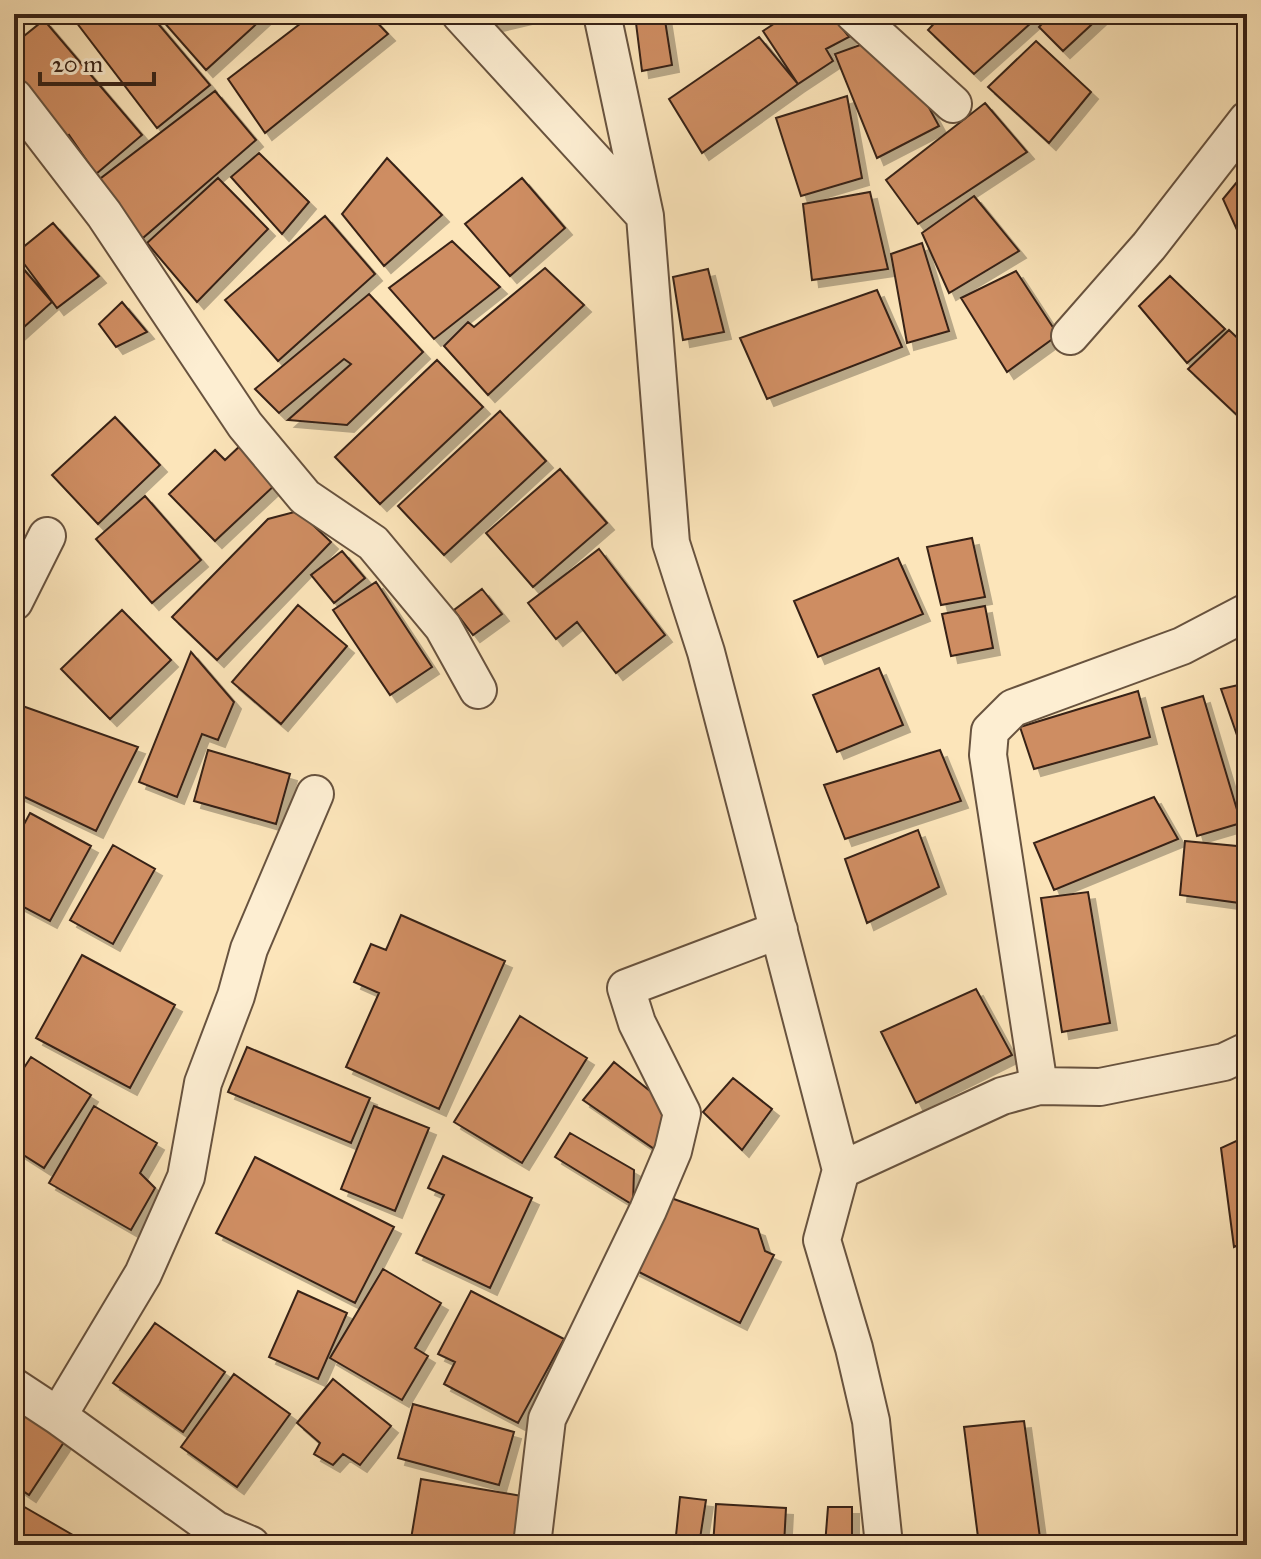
<svg xmlns="http://www.w3.org/2000/svg" width="1261" height="1559" font-family="'IM FELL Great Primer',serif">
  <style>
    .building { fill: #ce8d62; stroke: #372216; stroke-width: 2; filter: url(#shadow) }
    .lines { fill: none; stroke-linecap: round; stroke-linejoin: round }
    .minor-casing { stroke: #68533f; stroke-width: 40 }
    .minor { stroke: #fdeed2; stroke-width: 36 }
  </style>
  <defs>
    <filter id="shadow"><feDropShadow dx="7" dy="7" stdDeviation="0" flood-color="#0004"/></filter>
  </defs>
  <rect width="100%" height="100%" fill="#fce5ba"/>
  <filter id="stains"><feTurbulence type="fractalNoise" baseFrequency=".0025" numOctaves="4"/><feColorMatrix values="0 0 0 0 .2 0 0 0 0 .09 0 0 0 0 .02 0 0 0 .5 -.17"/></filter>
  <radialGradient id="worn" r=".72"><stop offset=".6" stop-color="#630" stop-opacity="0"/><stop offset="1" stop-color="#630" stop-opacity=".3"/></radialGradient>
  <path class="building" d="M70,14h80l60,71 -53,43z
    M168,14h95l1,3 -58,53 -44,-50z
    M313,14h56l19,20 -123,99 -37,-54z
    M478,14h60l-55,13z
    M664,14l8,51 -30,6 -7,-56z
    M789,14h42l18,23 -23,12 7,12 -35,23 -35,-53z
    M943,14h98l-67,60 -46,-44z
    M1051,14h52l-40,37 -24,-24z
    M44,20l98,115 -46,39 -27,-39 -11,8 -44,-56v-43z
    M759,37l39,47 -96,69 -33,-54z
    M874,40l41,42 24,44 -62,32 -42,-104z
    M1036,41l55,51 -42,51 -61,-56z
    M215,91l41,49 -120,104 -48,-56z
    M847,96l15,82 -61,18 -25,-78z
    M985,103l42,49 -109,72 -32,-44z
    M259,153l50,49 -27,32 -51,-57z
    M387,158l55,57 -58,51 -42,-52z
    M1246,171l1,67 -5,3 -19,-42z
    M218,178l50,51 -71,73 -50,-59z
    M522,178l43,50 -55,48 -45,-52z
    M870,192l18,77 -76,11 -9,-76z
    M974,196l45,55 -70,42 -27,-60z
    M325,216l50,58 -97,87 -53,-61z
    M53,223l46,53 -42,32 -41,-55z
    M452,241l48,46 -66,52 -45,-51z
    M922,243l27,88 -42,12 -16,-89z
    M14,258l38,44 -38,34z
    M545,268l39,37 -96,90 -44,-49 24,-24 6,5z
    M708,269l16,63 -41,8 -10,-63z
    M1016,271l42,64 -51,37 -46,-74z
    M1170,276l55,53 -38,34 -48,-57z
    M877,290l25,57 -135,52 -27,-61z
    M369,294l54,58 -76,73 -59,-5 63,-56 -7,-5 -65,54 -24,-24z
    M122,302l25,30 -31,15 -17,-23z
    M1229,330l18,17v67l-6,5 -53,-50z
    M437,360l46,47 -103,97 -45,-47z
    M500,411l46,50 -102,94 -46,-49z
    M115,417l45,48 -62,59 -46,-49z
    M241,445l36,38 -62,58 -46,-47 46,-44 10,10z
    M560,469l47,54 -74,64 -47,-54z
    M145,496l56,64 -49,43 -56,-64z
    M298,511l33,31 -114,118 -45,-43 96,-98z
    M972,538l13,59 -44,8 -14,-58z
    M599,549l66,86 -49,38 -39,-51 -21,17 -28,-36z
    M342,551l23,27 -31,25 -23,-28z
    M898,558l25,56 -105,43 -24,-56z
    M376,582l56,85 -42,28 -57,-85z
    M482,589l20,25 -29,21 -19,-25z
    M298,605l49,41 -66,78 -49,-42z
    M985,606l8,42 -42,8 -9,-42z
    M122,610l49,50 -61,59 -49,-50z
    M191,652l43,50 -16,38 -16,-6 -25,63 -38,-15z
    M879,668l24,57 -66,27 -24,-57z
    M1247,683v81l-26,-75z
    M1138,691l12,46 -116,32 -14,-42z
    M1203,696l38,127 -44,13 -35,-128z
    M14,703l124,44 -42,84 -82,-39z
    M208,750l82,24 -14,50 -82,-23z
    M940,750l21,51 -116,38 -21,-54z
    M1154,797l24,42 -124,51 -20,-47z
    M30,813l61,33 -41,75 -36,-19v-59z
    M918,830l21,57 -72,36 -22,-64z
    M1185,841l62,6v57l-67,-9z
    M113,845l42,24 -42,75 -43,-24z
    M1088,892l22,131 -48,9 -21,-134z
    M401,915l104,46 -66,148 -93,-42 33,-74 -25,-11 17,-38 15,6z
    M82,955l93,50 -45,83 -94,-50z
    M976,989l36,66 -96,48 -35,-71z
    M520,1016l67,42 -65,105 -68,-41z
    M247,1047l123,51 -19,45 -123,-51z
    M31,1057l60,38 -47,73 -30,-19v-66z
    M614,1062l57,46 -11,45 -77,-53z
    M733,1078l39,31 -30,41 -39,-38z
    M94,1106l63,37 -17,30 15,15 -24,42 -82,-47z
    M374,1106l55,22 -34,83 -54,-22z
    M570,1133l64,37 -1,35 -78,-48z
    M1247,1136v105l-13,6 -13,-99z
    M443,1156l89,42 -42,90 -74,-35 28,-58 -16,-7z
    M255,1157l139,70 -39,76 -139,-70z
    M671,1198l87,31 7,22 9,4 -34,68 -107,-54z
    M383,1269l58,34 -26,45 13,8 -26,44 -72,-42z
    M298,1291l49,22 -29,66 -49,-22z
    M471,1291l93,48 -46,84 -74,-39 11,-22 -17,-8z
    M155,1323l70,49 -42,60 -70,-49z
    M234,1374l56,40 -53,73 -56,-40z
    M333,1379l58,47 -31,39 -17,-11 -10,11 -19,-11 6,-11 -23,-20z
    M14,1400l54,36 -39,59 -15,-10z
    M413,1404l101,28 -15,53 -101,-27z
    M1024,1421l17,124h-62l-15,-118z
    M421,1479l101,17 -9,49h-103z
    M680,1497l26,3 -7,45h-24z
    M14,1501l71,41 -2,3h-69z
    M716,1504l70,4 -2,37h-71z
    M828,1507h24v38h-27z
    M791,1540l27,2 -1,3h-27z"/>
  <g class="lines">
    <defs>
      <path id="minor" d="M460,14l185,202
        M602,14l43,202 26,327 35,109 135,518 -19,70 32,108 17,73 13,124
        M854,14l99,90
        M14,97l90,117 141,211 60,72 68,46 70,84 35,63
        M1070,336l79,-90 98,-126
        M14,602l33,-66
        M1039,1086l-51,-331 2,-24 23,-23 169,-62 65,-34
        M841,1170l161,-74 37,-10 61,1 124,-25 23,-11
        M14,1387l44,29 158,114 35,15
        M58,1416l85,-142 43,-97 17,-94 33,-87 13,-47 66,-155
        M532,1545l15,-126 101,-209 25,-59 9,-38 -45,-90 -11,-35 153,-58"/>
    </defs>
    <use href="#minor" class="minor-casing"/>
    <use href="#minor" class="minor"/>
  </g>
  <rect width="1261" height="1559" fill="none" stroke="#fce5ba" stroke-width="48"/>
  <rect x="16" y="16" width="1229" height="1527" fill="none" stroke="#372216" stroke-width="4"/>
  <rect x="24" y="24" width="1213" height="1511" fill="none" stroke="#372216" stroke-width="2"/>
  <path d="M40 72v12h114v-12" fill="none" stroke="#372216" stroke-width="4"/>
  <text x="52" y="72" font-size="24" fill="#372216" stroke="#fdeed2" stroke-width="6" paint-order="stroke">20 m</text>
  <rect width="100%" height="100%" filter="url(#stains)"/>
  <rect width="100%" height="100%" fill="url(#worn)"/>
</svg>
